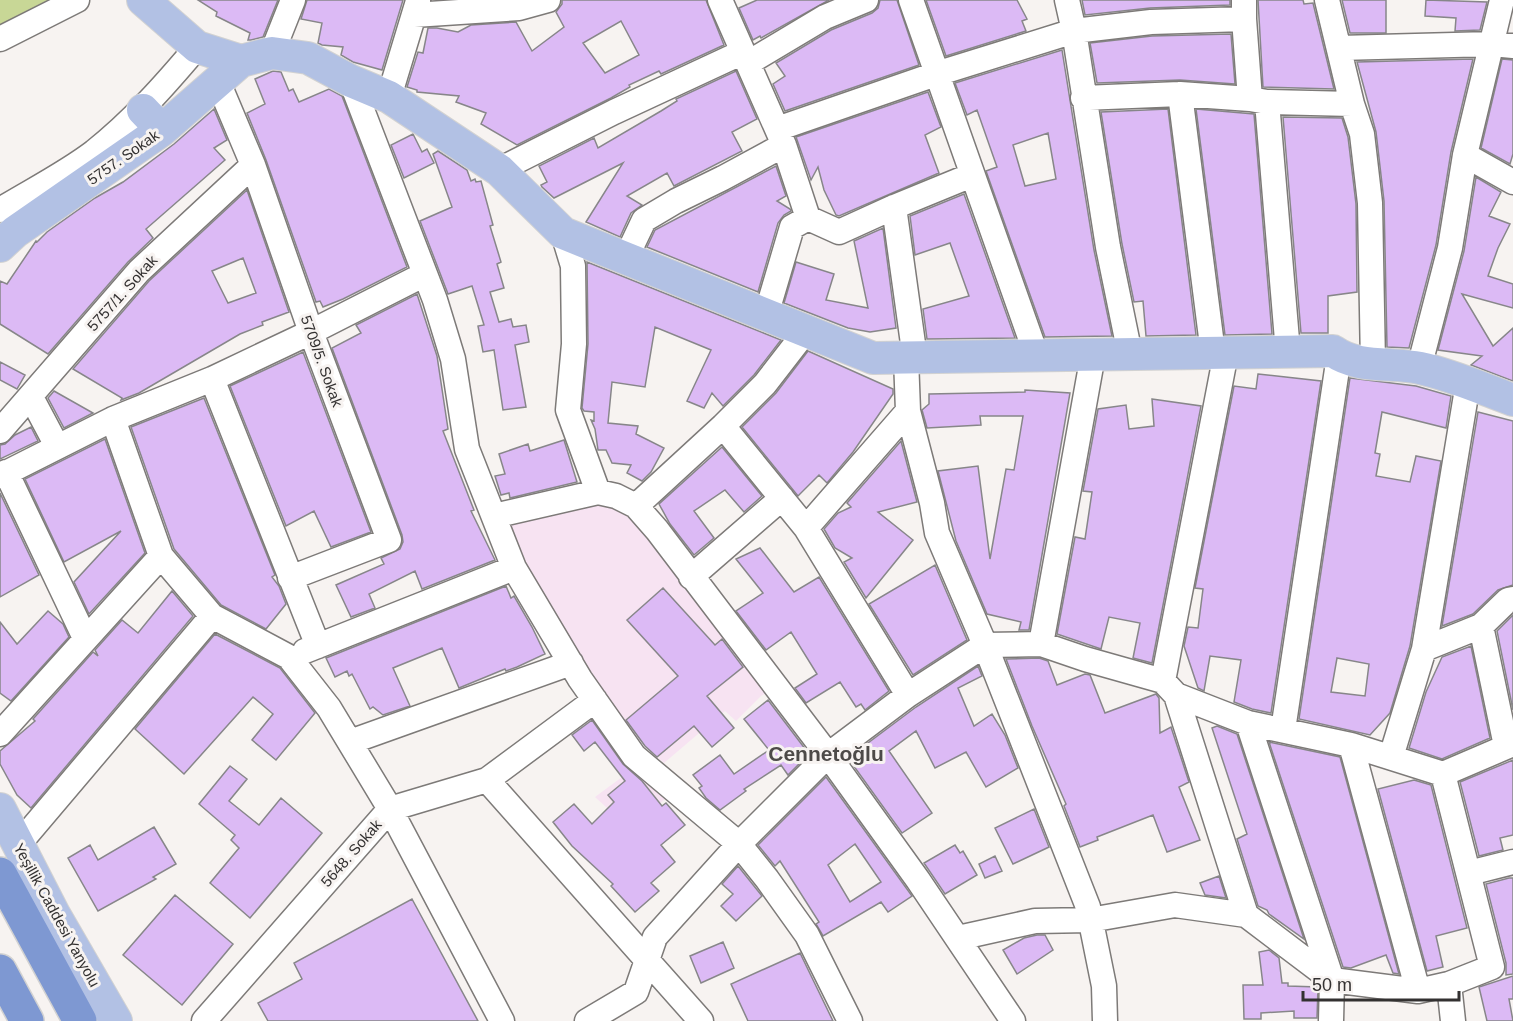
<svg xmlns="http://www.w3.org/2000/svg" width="1513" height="1021" font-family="Helvetica,sans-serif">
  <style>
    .education { fill: #f7e3f2 }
    .green { fill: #c8d796 }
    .building { fill: #dcbaf5; stroke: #878689; stroke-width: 1.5; fill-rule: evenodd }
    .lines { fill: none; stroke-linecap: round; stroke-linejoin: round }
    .minor-casing { stroke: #7d7a78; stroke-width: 27 }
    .major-casing { stroke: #d2d2d2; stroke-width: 34 }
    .highway-casing { stroke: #d2d2d2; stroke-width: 36 }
    .minor { stroke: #fff; stroke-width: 24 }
    .major { stroke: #b2c1e4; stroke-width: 32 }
    .highway { stroke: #7e98d2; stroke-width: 33 }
    .labels { text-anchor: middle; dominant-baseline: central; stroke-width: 6; stroke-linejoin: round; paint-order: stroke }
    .street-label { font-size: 15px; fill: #333131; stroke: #f7f3f1 }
    .district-label { font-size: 21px; font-weight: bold; fill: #4d4a48; stroke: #f7f3f1 }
  </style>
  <rect width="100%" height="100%" fill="#f7f3f1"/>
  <path class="education" d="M608,502l31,18 127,173 -5,3 -25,25 -11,-10 -61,52 -33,-30 -11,-18 -47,-64 -29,-49 -36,-80z
    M637,766l28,33 -35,30 -35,-32z"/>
  <path class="green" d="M0,0h72l-72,42z"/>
  <path class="building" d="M198,0h80l-15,37 -12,3h-3l2,-7 -34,-17 1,-4z
    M307,0h96l-21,70 -29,-8 -12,-7 2,-8 -21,-2 -4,-2 4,-20 -21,-4z
    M562,0h144l18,45 -63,29 -2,-3 -30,14 1,2 -19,11 -94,47 -36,-21 5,-11 -30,-11 3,-6 -42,-4v-2l-10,-3 11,-35 5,1 5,-25h9l21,4 13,-7 45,-3 16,29 32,-24 -8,-15 6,-8zM621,21l18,34 -34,18 -22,-30z
    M757,0h72l-68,38 -1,-2 -7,4 -14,-32z
    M880,0h17l22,65 -134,46 -12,-27 12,-8 -9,-13 55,-33 41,-17 6,-5z
    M926,0h91l10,19 -5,2 4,10 -80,25z
    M1082,0h148v5l-80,3 -65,7z
    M1258,0h45l1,4 9,-1 21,86 -71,-2z
    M1342,0h44v33h-36z
    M1426,0l61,2 -7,28 -25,1 1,-13 -31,-2z
    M1231,34l4,50 -55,-4 -83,3 -7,-40 62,-7z
    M1062,50l32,200 18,86 -67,1 -59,-166 11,-4 -20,-57 -10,5 -12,-32zM1048,133l8,46 -31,7 -12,-41z
    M1473,59l-22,93 -15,93 -27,103 -22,-1 -3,-146 -8,-69 -19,-70z
    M1502,59l11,1v94l-3,10 -29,-16z
    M273,71l8,1 8,19 4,-2 6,13 30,-13 13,7 65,171 -64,32 -20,8 -3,-6 -4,1 -50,-142 -19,-47 18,-9 -10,-25z
    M736,71l21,48 -25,13 10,19 -68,35 -7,-13 -40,23 15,9 -11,8 -11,24 -34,-15 37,-59 -69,35 -12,-11 -1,-2 6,-3 -8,-16 55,-28 4,10 63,-37 16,-10 -1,-2z
    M928,92l13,35 -16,8 14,38 -100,43 -3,-1 -12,-25 -6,-23 -7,13 -15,-43z
    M214,109l13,31 -13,8 11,12 -79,69 7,9 -25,24 -80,92 -48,-30v-43l7,3 29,-43 1,1 10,-10 48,-34 28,-16 51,-38z
    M1168,109l28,226 -50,1 -3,-35 -9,1 -12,-58 -21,-132z
    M1196,109l58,5 18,220 -47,1z
    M1283,117l59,1 6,19 8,67 1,88 -29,4v37h-27z
    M413,134l9,18 5,-3 7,14 -30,15 -13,-33z
    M438,151l29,19 4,11 4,-2 1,3 5,-1 12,44 -3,1 11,36 -4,2 7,24 -14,4 9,30 12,-3 2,8 13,-2 3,17 -14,3 11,62 -23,3 -9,-60 -11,2 -5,-26 6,-1 -12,-39 -24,8 -28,-73 32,-14 -19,-53z
    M776,166l10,30 -9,5 13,8 1,2 -7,4 -6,8 -20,69 -111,-45 8,-17z
    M1476,177l25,15 -12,24 21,8 -12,24 -10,28 25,8v24l-51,-14 31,52 20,-18v53l-42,-16 11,-9 -44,-6 26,-99z
    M247,190l42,122 -27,10 1,3 -23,9 -101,59 -18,7 1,-2 -49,-29 76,-88zM243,258l13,35 -28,10 -16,-32z
    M964,194l51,144 -88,1 -4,-30 46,-13 -19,-53 -35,12 -5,-39z
    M883,228l13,100 -26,4 -22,-4 -64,-25 12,-41 38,12 -8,26 42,8 -14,-67z
    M587,262l194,78 -27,35 -31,31 -11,-13 -8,15 -17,-7 24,-51 -56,-23 -10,60 -33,-5 -4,41 30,3 -2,8 28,14 -13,24 -9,9 -15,-8 4,-8 -19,-2 -6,-13h-8l-3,-21 -4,-9 3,1v-9l-10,-1 -2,-3 6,-64z
    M417,294l20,62 11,73 -5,2 29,74 2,5 -3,1 24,49 -73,29 -7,-18 -46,23 6,14 -24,9 -15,-32 48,-21 -3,-6 19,-9 3,-7 -1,-7 -70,-187 29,-15 -5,-8z
    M808,351l85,38v5l-40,58 -26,31 -8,-8 -21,21 -56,-69 34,-34z
    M303,352l68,180 -40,15 -17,-36 -28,15 -56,-140z
    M0,362l25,13 -8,14 -17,-9z
    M1258,374l63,7 -50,332 -19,-4 -18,-7 7,-42 -31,-4 -6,35 -6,-3 -14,-42 4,-19 10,1 5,-39 -8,-1 39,-202 22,3z
    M1350,378l66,8 35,10 -5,32 -64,-16 -7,41 5,1 -4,22 34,6 6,-26 25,5 -31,185 -20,67 -20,22 -71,-16zM1337,658l32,6 -4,32 -34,-4z
    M1025,390l45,3 -41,237h-10l2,-8 -34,-8 -31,-73 -18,-70 40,-5 12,93 16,-90 8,1 9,-54h-43l1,9 -54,3 -5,-18 7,-6v-10l96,-2z
    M54,391l39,22 -29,15 -16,-30z
    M204,398l71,177 -3,2 7,9 7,18 -20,25 -45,-24 -47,-56 -43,-122z
    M1152,399l49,7 -49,257 -19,-5 7,-35 -31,-6 -8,32 -44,-15 18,-97 10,2 7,-47 -9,-1 15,-82 28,-4 3,24 25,-3z
    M1478,412l35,9v164l-15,5 -25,24 -31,12z
    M31,427l7,14 -38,18v-14l5,-1 10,-9z
    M105,439l40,114 -56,61 -15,-32 47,-51 -57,31 -39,-83z
    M564,440l13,42 -67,16 -1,-5 -8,2 -6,-19 10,-2 -6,-20 29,-10 2,7z
    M901,441l16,61 -39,10 35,28 -47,58 -22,-36 8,-4 -17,-10 -11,-19 14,-16 13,-6 -4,-4z
    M722,447l40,49 -18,16 -19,-22 -31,21 20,27 -20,17 -24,-31 -11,-20z
    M0,493l39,82 -39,22z
    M760,548l34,44 25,-15 70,114 -24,19 -4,-6 -5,3 -16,-25 -34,21 -11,-15 22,-14 -26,-42 -25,18 -30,-39 27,-18 -27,-34z
    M935,565l32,75 -54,35 -44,-71z
    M506,586l5,12 3,-2 18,31 13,27 -28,13 -11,4 -1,-2 -46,19 -17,-40 -49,20 17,38 -27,9 -10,-8 -3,2 -18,-35 -3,2 -2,-5 -12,6 -9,-19z
    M663,588l52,57 7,-6 21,28 -36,29 27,32 -22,19 -18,-21 -37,31 -12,-11 -19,-26 52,-44 -51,-56z
    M172,591l21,25 -162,192 -14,-13 -17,-31v-13l35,-30 -2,-2 60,-67 5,4 -3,-6 27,-30 16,13z
    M48,611l15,13 6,13 -58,64 -11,-8v-71l17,22z
    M1513,615v95l-16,-79z
    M215,634l65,34 35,45 -39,47 -24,-20 21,-26 -20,-17 -69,77 -49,-45z
    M1471,646l19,92 -48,21 -33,-11 17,-56 16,-35z
    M1039,658l9,3 9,24 28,-11 5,1 15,38 51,-19 3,4 1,35 11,-6 18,55 -10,5 21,53 -33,12 -14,-37 -56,22 1,3 -18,7 -16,-41 2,-2 -34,-78 -26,-67z
    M978,666l4,10 -24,12 16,38 18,-12 13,21 13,33 -32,19 -20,-35 -31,16 -19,-37 -27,20 43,62 -30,20 -54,-75 68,-51z
    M768,700l41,54 -21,21 -7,-10 -37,24 2,2 -26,19 -14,-12 -7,-10 3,-2 -9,-11 27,-20 14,19 35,-24 -25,-31z
    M592,720l31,44 19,17 20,25 4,-3 19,22 -24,20 14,17 -24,21 8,8 -24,21 -24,-26 2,-2 -41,-38 -19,-24 21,-18 18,20 22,-22 -6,-7 17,-14 -30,-39 -11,9 -12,-16z
    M1217,726l20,8 67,205 -35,-25 -2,-4 -9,-4 -21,-67 10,-5 -35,-106z
    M1269,742l71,15 59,217 -6,-1 -7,-18 -35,13 -8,-1z
    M1513,760v75l-13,3 3,12 -24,6 -19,-74z
    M230,766l17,13 -18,22 30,24 22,-27 41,35 -72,85 -40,-35 29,-35 -8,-8 4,-5 -36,-31z
    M826,777l86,119 -24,16 -7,-10 -58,34 -7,-12 3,-2 -39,-61 -5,5 -17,-21zM855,844l26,38 -31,20 -22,-37z
    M1414,780l17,5 36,143 -31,8 7,31 -16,4 -49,-182z
    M1034,809l15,38 -36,17 -18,-36z
    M154,827l22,37 -23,13 3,2 -58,32 -30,-53 22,-13 8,15z
    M955,845l5,8 3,-2 14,24 -32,19 -21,-31z
    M995,856l7,15 -17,7 -6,-14z
    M738,866l24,30 -26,25 -15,-15 12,-12 -11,-10z
    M1219,876l7,22 -21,-3 -5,-12z
    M1509,878h4v96l-7,1v-12l-20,-79z
    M175,895l58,49 -51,61 -59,-50z
    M412,899l66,122h-210l-10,-18 44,-24 -8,-16z
    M1037,935h8l8,15 -36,24 -14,-24 21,-12z
    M723,942l11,26 -33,15 -11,-27z
    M1269,950l10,8 3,25h6v3l30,1 -1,31h-23v-7l-33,2v6h-17l-1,-34h20l-4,-33z
    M800,953l33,68h-85l-17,-37z
    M1513,976v23h-4l4,22h-26l-8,-34z"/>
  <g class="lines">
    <defs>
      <path id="minor" d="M720,0l64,145 24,73
        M911,0l126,357
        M1067,0l7,31 34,216 22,107
        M1244,0v19l6,80
        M1327,0l25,104 10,30 8,69 3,161
        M414,15l105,-7 29,-8
        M0,39l77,-39
        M1339,48l153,-4 21,2
        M272,53l21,-53
        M748,63l77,-46 41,-17
        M351,81l84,219 18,59 14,90 47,119 66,111 54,77 105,88 28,35 40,56 43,86
        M218,82l35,83 58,167 78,208 -99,38
        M1180,94l33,259
        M389,97l29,-96
        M1083,98l97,-4 70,5 17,3 85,2
        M1267,102l21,250
        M777,129l159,-55 138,-43 77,-9 93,-3
        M1465,155l48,27
        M499,170l115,-58 129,-60
        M894,207l21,151
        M0,210c31,-19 65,-36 94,-58 39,-31 71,-67 103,-105
        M563,233l10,33 1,78 -6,66 30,82
        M626,258l18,-38 32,-19 47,-23 61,-33
        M766,315l26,-88 16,-9 31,14 55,-25 78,-32
        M906,358l2,53 24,92 5,30 48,112 103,262 16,79 1,35
        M1419,368l31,-120 15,-93 37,-155
        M212,379l106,267
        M31,397l26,49
        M113,419l48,137
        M723,426l83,102 102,167
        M0,431l139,-160 114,-106
        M6,472l79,166
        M0,476l113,-57 99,-40 99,-47 114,-58
        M636,506l87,-80 42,-42 41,-53
        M494,516l104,-24 18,4 20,10 21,24 171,225 90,125 95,141
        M806,528l102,-117
        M691,577l91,-79
        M1481,626l25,120
        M1041,644l52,-289
        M1424,649l44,-266
        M305,651l209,-83
        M1163,681l63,-328
        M1176,695l70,220
        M1248,723l84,257 -1,41
        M1283,730l56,-374
        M0,734l161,-178 51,60 77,41 40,51 61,101 112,212
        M350,742l221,-79
        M1351,745l67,246
        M1391,757l33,-108 57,-23 27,-26 5,-1
        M1443,774l70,-30
        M487,780l214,241
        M18,845l194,-229
        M1469,873l44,-11
        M958,938l77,-17 55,-1 85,-15 71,10 86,65 86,11 31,-7
        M204,1021l186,-212 97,-29 108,-80
        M587,1021l49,-29 19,-55 84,-93 89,-89 80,-60 77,-50 56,-1 44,15 78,22 13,14 72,28 103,22 92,29 49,193 -43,17 4,37"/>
      <path id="major" d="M143,0l54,47 44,14 31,-8 36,5 43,23 38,16 110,73 64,63 310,125 460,-7c25,18 58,11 87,17 32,7 63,21 93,32
        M143,110l19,20
        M0,246l15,-14 147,-102 79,-69
        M0,809l54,105 62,107"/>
      <path id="highway" d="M0,874l80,147
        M0,971l27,50"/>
    </defs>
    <use href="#minor" class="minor-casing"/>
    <use href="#major" class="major-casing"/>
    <use href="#highway" class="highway-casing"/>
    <use href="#minor" class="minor"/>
    <use href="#major" class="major"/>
    <use href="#highway" class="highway"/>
  </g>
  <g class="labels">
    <g class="street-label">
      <text transform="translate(123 157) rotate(-35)">5757. Sokak</text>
      <text transform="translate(122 293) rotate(-48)">5757/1. Sokak</text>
      <text transform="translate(322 361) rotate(70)">5709/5. Sokak</text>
      <text transform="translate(351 853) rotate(-49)">5648. Sokak</text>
      <text transform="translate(57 915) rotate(61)">Yeşillik Caddesi Yanyolu</text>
    </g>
    <g class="district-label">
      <text x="826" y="753">Cennetoğlu</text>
    </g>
  </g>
  <path d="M1303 991v9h156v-9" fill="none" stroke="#333131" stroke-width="3"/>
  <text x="1312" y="991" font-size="18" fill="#333131" stroke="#f7f3f1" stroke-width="4.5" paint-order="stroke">50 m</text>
</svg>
